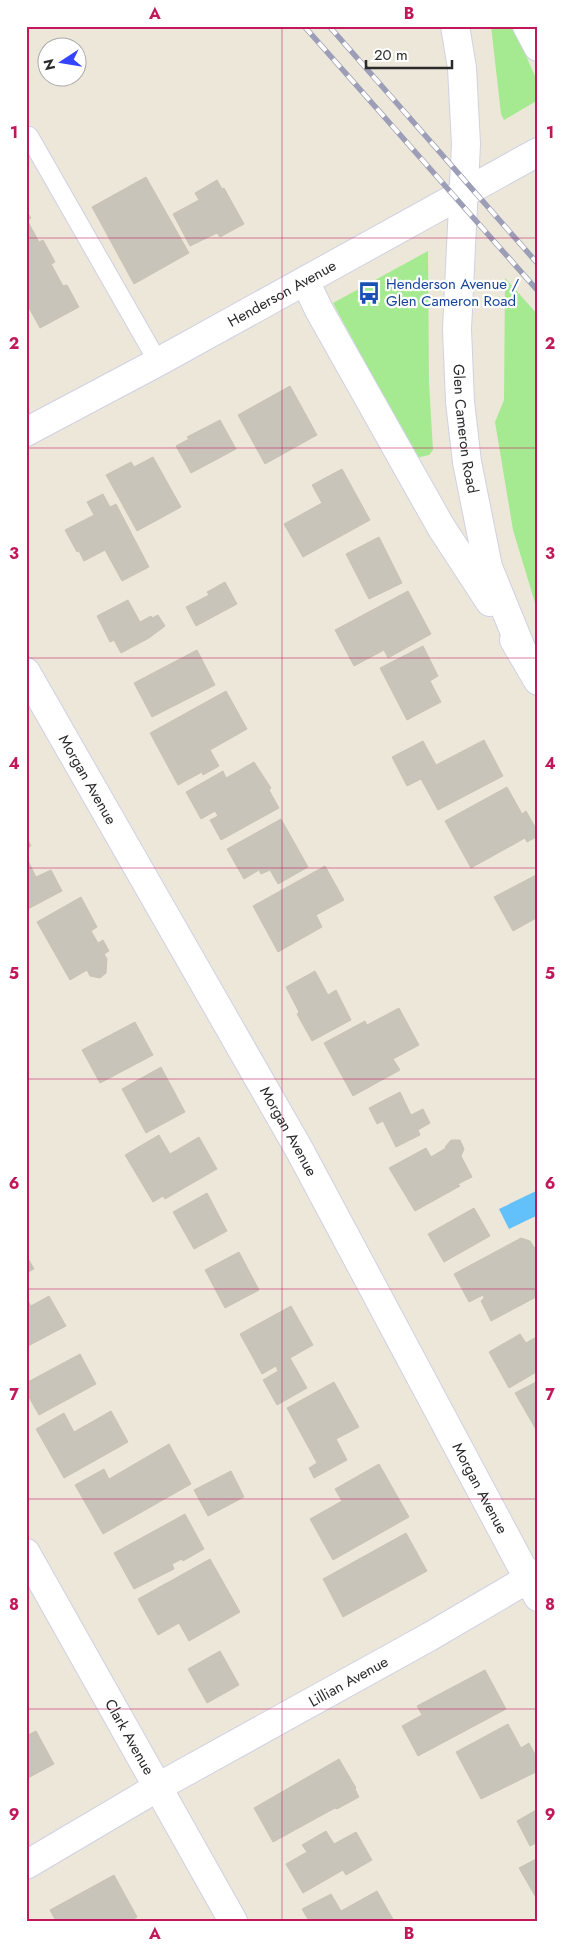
<svg xmlns="http://www.w3.org/2000/svg" width="564" height="1947" font-family="Jost,sans-serif">
  <style>
    .green { fill: #a5ea90 }
    .water { fill: #62c1fa }
    .building { fill: #c8c4ba; stroke: #c9c3b3 }
    .lines { fill: none; stroke-linecap: round; stroke-linejoin: round }
    .lane-casing { stroke: #cfd1e4; stroke-width: 20 }
    .street-casing { stroke: #cfd1e4; stroke-width: 30 }
    .secondary-casing { stroke: #cfd1e4; stroke-width: 30 }
    .lane { stroke: #fff; stroke-width: 18 }
    .street { stroke: #fff; stroke-width: 28 }
    .secondary { stroke: #fff; stroke-width: 28 }
    .rail-casing { stroke: #9c9db6; stroke-width: 5.5 }
    .rail { stroke: #fff; stroke-width: 4; stroke-dasharray: 11; stroke-linecap: butt }
    .grid { fill: none; stroke: #c2185b; stroke-width: 1; stroke-opacity: 0.55 }
    .labels { text-anchor: middle; dominant-baseline: central; stroke-width: 4.5; stroke-linejoin: round; paint-order: stroke }
    .transit-label { font-size: 15px; fill: #164399; stroke: #fff; text-anchor: start }
    .street-label { font-size: 15px; fill: #2a2a2a; stroke: #fff }
    .neatline { fill: none; stroke: #c2185b; stroke-width: 2 }
    .grid-label { font-size: 16px; text-anchor: middle; font-weight: bold; fill: #c2185b }
  </style>
  <rect width="100%" height="100%" fill="#ede7da"/>
  <path class="green" d="M491,26h22l25,57v17l-34,20 -3,-6z
    M428,251l1,132 4,67 -4,5 -13,3 -83,-155z
    M505,278l33,37v298l-25,-83 -18,-108 9,-22z"/>
  <path class="water" d="M536,1191l2,4v20l-29,14 -10,-20z"/>
  <path class="building" d="M146,177l43,76 -55,31 -42,-77z
    M217,180l5,9 2,-1 20,36 -24,13 -3,-4 -27,13 -17,-32 26,-14 -4,-7z
    M26,211l5,7 -4,2 12,22 4,-2 12,22 -4,2 5,9 7,13 4,-1 12,22 -39,21 -12,-22 -2,1z
    M290,386l27,49 -52,29 -27,-49z
    M220,420l16,29 -45,24 -15,-27 13,-7 -2,-2z
    M153,457l28,50 -44,24 -31,-56 25,-13 3,5z
    M342,469l28,51 -67,37 -19,-33 38,-21 -10,-18z
    M103,494l7,13 6,-3 33,63 -27,14 -17,-31 -21,11 -5,-10 -2,1 -12,-22 29,-15 -7,-13z
    M379,537l23,46 -33,16 -23,-45z
    M225,582l12,22 -41,22 -10,-19 23,-12 -2,-3z
    M408,591l23,43 -43,24 -4,-8 -30,16 -19,-36z
    M128,600l12,22 11,-6 1,2 6,-3 7,11 -16,12 -28,15 -7,-13 -4,2 -13,-26z
    M423,646l15,30 -8,5 11,21 -34,18 -27,-52z
    M197,650l18,35 -63,32 -18,-34z
    M226,691l21,38 -37,21 9,16 -16,9 -1,-3 -24,13 -28,-52z
    M484,740l19,36 -65,34 -17,-31 -14,7 -15,-29 31,-16 13,24z
    M254,762l17,26 -2,2 10,18 -58,32 -11,-20 8,-4 -3,-5 -14,8 -15,-27 37,-21 3,7z
    M507,787l15,27 4,-3 12,21v4l-11,6 -2,-4 -54,30 -26,-47z
    M281,819l27,48 -30,17 -8,-14 -9,4 -2,-4 -15,9 -17,-30z
    M26,836l5,10 -5,3z
    M26,857l10,20 15,-7 11,21 -36,19z
    M325,866l19,34 -28,15 6,12 -44,25 -25,-46z
    M538,874v43l-25,14 -19,-34z
    M81,897l16,30 -6,4 7,12 5,-3 6,11 -5,3 3,5 -1,14 -6,5 -10,-2 -3,-6 -17,10 -33,-58z
    M315,971l13,24 8,-5 15,30 -39,21 -15,-27 2,-2 -13,-25z
    M399,1008l20,37 -26,14 7,11 -47,26 -29,-53 41,-22 2,4z
    M135,1022l18,33 -53,28 -18,-33z
    M161,1067l24,45 -39,21 -24,-44z
    M400,1092l11,23 12,-6 7,14 -12,7 2,5 -24,12 -13,-26 -6,3 -8,-16z
    M159,1135l11,19 29,-17 18,32 -52,30 -2,-3 -10,6 -28,-47z
    M451,1140h9l4,9 -3,7 11,21 -14,7 2,2 -45,25 -26,-43 37,-20 5,9 15,-9 -1,-1z
    M207,1193l20,38 -33,18 -21,-37z
    M474,1208l16,28 -46,26 -16,-28z
    M521,1238l9,3 8,12v43l-47,25 -10,-20 3,-3 -1,-3 -14,7 -15,-28z
    M239,1252l20,38 -34,18 -20,-38z
    M26,1255l8,14 -8,4z
    M49,1296l17,30 -40,21v-49l5,8z
    M291,1306l22,39 -23,13 17,30 -30,17 -14,-25 15,-9 -2,-5 -14,8 -22,-40z
    M520,1334l6,9 12,-7v35l-29,17 -20,-36z
    M80,1354l16,30 -57,31 -13,-23v-9z
    M538,1381v52l-23,-40z
    M334,1382l25,45 -23,12 11,21 -33,18 -5,-10 8,-5 -30,-55z
    M111,1411l17,31 -64,36 -28,-49 28,-16 10,19z
    M169,1444l22,40 -88,50 -28,-49 29,-16 5,10z
    M379,1464l30,53 -76,43 -23,-41 32,-18 -7,-12z
    M231,1471l13,26 -36,19 -14,-26z
    M185,1514l19,35 -21,12 -1,-2 -10,5 2,5 -40,20 -20,-36z
    M406,1533l21,38 -84,46 -20,-38z
    M210,1559l30,53 -51,29 -10,-18 -21,12 -20,-36z
    M220,1651l19,34 -32,18 -19,-34z
    M485,1670l21,39 -88,47 -16,-30 20,-11 -5,-9z
    M508,1724l13,24 8,-5 9,17v11l-57,28 -25,-47z
    M36,1731l18,33 -28,15v-43z
    M339,1759l17,29 -1,1 4,8 -22,12 -2,-1 -62,34 -19,-34z
    M538,1809v33l-8,4 -13,-25z
    M326,1831l8,13 22,-12 16,28 -26,15 -3,-5 -40,23 -17,-29 21,-12 -5,-7z
    M538,1858v43l-19,-33z
    M114,1875l23,42 -6,4h-75l-6,-11z
    M377,1891l17,30h-85l-7,-12 29,-15 10,17z"/>
  <g class="lines">
    <defs>
      <path id="lane" d="M26,137l3,-1 129,226"/>
      <g id="street">
        <path id="s1" d="M455,26l7,42 4,76 -9,185 3,73 7,60 21,105 36,88"/>
        <path d="M527,26l11,21"/>
        <path d="M305,281l14,29 122,217 49,75"/>
        <path d="M514,640l24,41"/>
        <path id="s2" d="M26,672l274,479 238,446"/>
        <path id="s3" d="M26,1553l207,368"/>
        <path id="s4" d="M26,1865l132,-78 271,-150 109,-64"/>
      </g>
      <g id="secondary">
        <path id="s5" d="M26,432l132,-70 380,-210"/>
      </g>
    </defs>
    <use href="#lane" class="lane-casing"/>
    <use href="#street" class="street-casing"/>
    <use href="#secondary" class="secondary-casing"/>
    <use href="#lane" class="lane"/>
    <use href="#street" class="street"/>
    <use href="#secondary" class="secondary"/>
    <defs>
      <path id="rail" d="M304,26l234,265
        M329,26l209,238"/>
    </defs>
    <use href="#rail" class="rail-casing"/>
    <use href="#rail" class="rail"/>
  </g>
  <path class="grid" d="M282,26v1895M26,238h512M26,448h512M26,658h512M26,868h512M26,1079h512M26,1289h512M26,1499h512M26,1709h512"/>
  <defs>
    <symbol id="bus-bare" viewBox="-9 -9 18 18"><path d="M-5-6H5V4H4V6H2V4H-2V6H-4V4H-5ZM-3.5-4V0h7V-4ZM-3.5 1.2v1.5H-2V1.2ZM2 1.2v1.5H3.5V1.2Z" fill="#1a4fb4" stroke="#fff" stroke-width="2.5" paint-order="stroke"/></symbol>
  </defs>
  <g fill-rule="evenodd">
    <use href="#bus-bare" x="353" y="277" width="32" height="32"/>
  </g>
  <g class="labels">
    <g class="transit-label">
      <text x="386" y="284">Henderson Avenue /<tspan x="386" dy="17">Glen Cameron Road</tspan></text>
    </g>
    <g class="street-label">
      <text stroke="none"><textPath href="#s5" startOffset="291">Henderson Avenue</textPath></text>
      <text stroke="none"><textPath href="#s1" startOffset="404">Glen Cameron Road</textPath></text>
      <text stroke="none"><textPath href="#s2" startOffset="124">Morgan Avenue</textPath></text>
      <text stroke="none"><textPath href="#s2" startOffset="529">Morgan Avenue</textPath></text>
      <text stroke="none"><textPath href="#s2" startOffset="934">Morgan Avenue</textPath></text>
      <text stroke="none"><textPath href="#s4" startOffset="371">Lillian Avenue</textPath></text>
      <text stroke="none"><textPath href="#s3" startOffset="211">Clark Avenue</textPath></text>
    </g>
  </g>
  <rect width="564" height="1947" fill="none" stroke="#ffffff" stroke-width="55"/>
  <g transform="translate(62 62) rotate(258)"><circle r="24" fill="#ffffff" stroke="#aaaaaa"/>
  <path d="M0-4L9 19L0 12L-9 19Z" fill="#3545ff"/>
  <text y="-8" font-size="14" font-weight="bold" text-anchor="middle" fill="#2a2a2a">N</text>
  </g>
  <path d="M366 60v8h86v-8" fill="none" stroke="#2a2a2a" stroke-width="2.5"/>
  <text x="374" y="60" font-size="15" fill="#2a2a2a" stroke="#ffffff" stroke-width="4" paint-order="stroke">20 m</text>
  <rect x="28" y="28" width="508" height="1892" class="neatline"/>
  <g class="grid-label">
    <text x="155" y="19">A</text>
    <text x="409" y="19">B</text>
    <text x="14" y="138">1</text>
    <text x="550" y="138">1</text>
    <text x="14" y="349">2</text>
    <text x="550" y="349">2</text>
    <text x="14" y="559">3</text>
    <text x="550" y="559">3</text>
    <text x="14" y="769">4</text>
    <text x="550" y="769">4</text>
    <text x="14" y="979">5</text>
    <text x="550" y="979">5</text>
    <text x="14" y="1189">6</text>
    <text x="550" y="1189">6</text>
    <text x="14" y="1400">7</text>
    <text x="550" y="1400">7</text>
    <text x="14" y="1610">8</text>
    <text x="550" y="1610">8</text>
    <text x="14" y="1820">9</text>
    <text x="550" y="1820">9</text>
    <text x="155" y="1939">A</text>
    <text x="409" y="1939">B</text>
  </g>
</svg>
